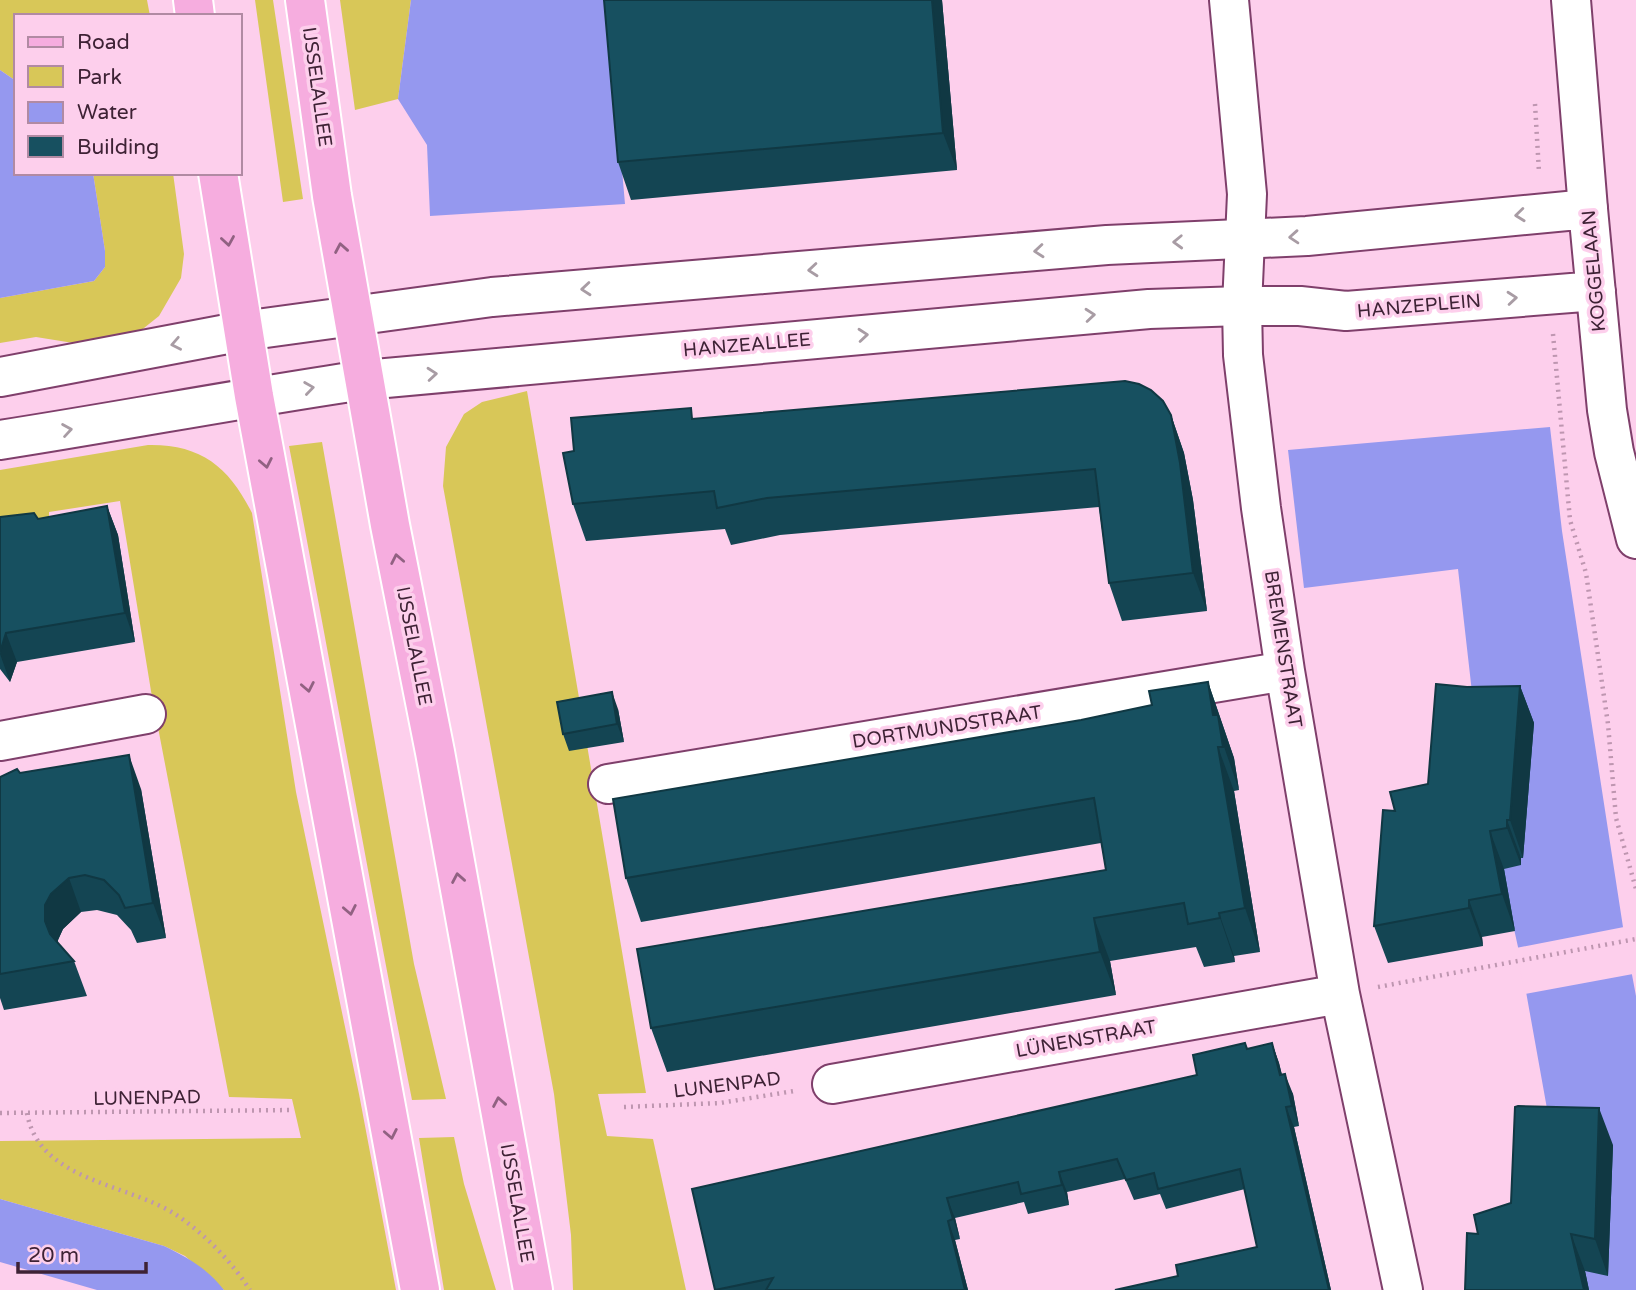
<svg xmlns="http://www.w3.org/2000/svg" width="1636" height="1290" font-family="'Varela Round',sans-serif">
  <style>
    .green { fill: #d8c758 }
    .water { fill: #9598ef }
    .pier { fill: #fdcfec }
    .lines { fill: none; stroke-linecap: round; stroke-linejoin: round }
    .minor-casing { stroke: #7f3f6b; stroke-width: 42 }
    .tertiary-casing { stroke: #7f3f6b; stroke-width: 42 }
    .primary-casing { stroke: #fff; stroke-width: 42 }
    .path { stroke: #be96b0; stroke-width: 4.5; stroke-dasharray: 2 5; stroke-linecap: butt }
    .minor { stroke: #fff; stroke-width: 38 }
    .tertiary { stroke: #fff; stroke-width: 38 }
    .primary { stroke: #f6addf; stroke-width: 38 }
    .wall { fill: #144553 }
    .shaded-wall { fill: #103843 }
    .building { fill: #175060; stroke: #103843; stroke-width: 2 }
    .oneway { stroke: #a89ca4 }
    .oneway2 { stroke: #916182 }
    .labels { text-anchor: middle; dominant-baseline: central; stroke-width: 7; stroke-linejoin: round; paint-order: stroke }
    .street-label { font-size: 19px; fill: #3e2235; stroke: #fdcfec }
  </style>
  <rect width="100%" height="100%" fill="#fdcfec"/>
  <path class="green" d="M0,0h147l3,16h-134v65l-16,-11z
    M255,0h18l30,199 -20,3z
    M340,0h71l-13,99 -43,11z
    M93,173h80l11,81 -3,24 -22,38 -20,16 -47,14 -56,-9 -36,6v-45l94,-17 11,-14v-16z
    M527,391l119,702 -48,1 9,42 46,3 33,151h-113l-2,-55 -17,-141 -111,-608 3,-39 18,-33 18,-12z
    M322,442l92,522 32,135 -34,1c-43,-217 -81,-436 -123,-654z
    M148,445c53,-1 81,22 104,68l44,279 63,302 37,196h-172l-39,-34 -21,-10 -164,-47v-58l301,-3 -9,-39 -63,-2 -78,-406 -31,-190 -71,11v10l-49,9v-61z
    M454,1137l10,47 32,106h-52l-25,-152z"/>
  <path class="water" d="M411,0h196l18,204 -195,12 -3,-71 -29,-46z
    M0,70l16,11v92h77l12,78v16l-11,14 -94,17z
    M1550,427l12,104 61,396 13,69v294h-49l-36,-159 -33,-184 -25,-113 -19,-124 -16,-141 -154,19 -16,-138z
    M0,1199l164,47c23,11 44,23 60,44h-127l-97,-28z"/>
  <path class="pier" d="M1624,927l9,47 -108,20 -9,-46z"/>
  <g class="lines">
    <defs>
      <path id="minor" d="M1229,0l18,194 -5,112 1,49 18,153 24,163 55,323 63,296
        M1571,0l17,209
        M0,741l146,-27
        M608,784l677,-113
        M832,1084l508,-90"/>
      <path id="tertiary" d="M0,377l243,-46 249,-34 615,-52 200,-9 281,-27 19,201 7,42 22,87
        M0,440c122,-19 242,-42 364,-60l785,-71 93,-3h58l46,5 250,-20"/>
      <path id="primary" d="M193,0l2,16
        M305,0l27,196 58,329 45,227 98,538
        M218,173l36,223 166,894"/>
    </defs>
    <use href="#minor" class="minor-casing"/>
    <use href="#tertiary" class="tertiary-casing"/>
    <use href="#primary" class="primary-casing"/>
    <path class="path" d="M1535,104l4,68
      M1553,334l17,186 16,53 22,151 8,94 20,71
      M1378,987l258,-48
      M624,1107l96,-4 74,-12
      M0,1113l294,-3
      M27,1113c12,68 99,70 148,101 29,19 56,47 75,76"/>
    <use href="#minor" class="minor"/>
    <use href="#tertiary" class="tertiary"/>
    <use href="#primary" class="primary"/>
  </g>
  <path class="wall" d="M604,0h338l15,170 -326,30 -13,-38z
    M1171,415l13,38 9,47 14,111 -85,10 -13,-38 -10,-76 -319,28 -49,10 -6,-16 -139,12 -13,-37 1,-53 121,-32z
    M107,506l11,29 17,107 -118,20 -7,20 -10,-13v-152l38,2z
    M1208,682l26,76 5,32 -5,1 26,161 -26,4 1,6 -31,5 -8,-20 -86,14 6,34 -449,77 -16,-44 455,-158 -5,-27 -460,79 -15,-44 455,-158 71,-15z
    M1520,686l14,37 -11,135h-2v7l-17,4 11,62 -33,6 1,9 -95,17 -14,-37 21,-115 33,-27 39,-97z
    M618,709l6,33 -55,9 -6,-17z
    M20,773l121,16 25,149 -29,5 -6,-13 -14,-15 -20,-5 -16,2 -18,17 -5,11v3l16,18 13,35 -83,14 -4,-12v-221z
    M1272,1043l7,20 3,12 11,19 6,32 -5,1 37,163 -153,-14 79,-29 -12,-58 -79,20 -6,-15 -26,6 -9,-21 -58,13 2,13 -41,9 -4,-12 -69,16 5,21 -5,1 13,50h-253l482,-215 50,-26z
    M1613,1145l-5,131 -23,-5 4,19h-124l46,-87z"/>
  <path class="shaded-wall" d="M932,0h10l15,170 -14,-37z
    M1171,415l13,38 9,47 14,111 -14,-38z
    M107,506l11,29 17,107 -10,-29z
    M6,633l11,29 -7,20 -10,-28z
    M1208,682l26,76 5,32 -26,-75z
    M1520,686l14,37 -11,135 -13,-38z
    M612,692l6,17 6,33 -7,-18z
    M1218,747l16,44 26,161 -15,-44z
    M129,755l12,34 25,149 -13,-35z
    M1507,820l14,38v7l-14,-37z
    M1490,831l14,38 11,62 -13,-37z
    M69,878l12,34 -18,17 -5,11v16l-13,-35v-16l6,-11z
    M1469,900l13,37 1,9 -14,-38z
    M1219,913l15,43 1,6 -15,-44z
    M1094,918l16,43 6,34 -16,-43z
    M1272,1043l7,20 8,32 -7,-20z
    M1285,1074l8,20 6,32 -7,-20z
    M1286,1107l8,20 37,163h-2z
    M1599,1108l14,37 -5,131 -13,-37z
    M1059,1172l8,20 2,13 -7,-20z
    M947,1198l8,20 5,21 -7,-20z
    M948,1221l7,19 13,50h-3z
    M1571,1234l14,37 4,19h-5z"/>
  <path class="building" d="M604,0h328l11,133 -325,29z
    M1125,381l14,3 12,6 12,11 8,14 9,48 13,110 -84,10 -14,-114 -328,29 -50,10 -3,-17 -141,13 -10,-51 11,-2 -3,-33 120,-10 1,11z
    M107,506l18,107 -119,20 -6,19v-135l34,-4 4,6z
    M1208,682l5,33h5l5,32h-5l27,161 -26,5 1,5 -32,6 -4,-21 -90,15 6,34 -449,76 -14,-79 469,-79 -12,-72 -468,80 -13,-79 468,-79 71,-15 -3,-14z
    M1436,684l31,3 53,-1 -10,134h-3v8l-17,3 12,63 -33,6v8l-95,18 9,-116 12,1 -5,-19 38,-8z
    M612,692l5,32 -54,10 -6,-32z
    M129,755l24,148 -28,5 -6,-13 -15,-15 -19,-5 -16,3 -18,16 -6,11v16l5,13 24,27 -74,13v-197l17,-8 3,4z
    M1245,1043l2,6 25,-6 8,32 5,-1 7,32 -6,1 43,183h-214l63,-14 -2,-11 81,-18 -17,-78 -82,20 -4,-16 -28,7 -9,-21 -58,13 3,13 -41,9 -3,-12 -71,16 6,21 -5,2 17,69h-199l7,-12 -58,12 -23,-101 505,-114 -4,-20z
    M1518,1106l81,2 -4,131 -24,-5 13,56h-119l2,-57 11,1 -4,-19 37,-12 4,-96z"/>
  <defs><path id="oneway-chevron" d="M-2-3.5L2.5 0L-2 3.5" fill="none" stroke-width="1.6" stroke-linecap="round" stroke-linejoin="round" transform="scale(1.75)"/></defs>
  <g class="oneway">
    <use href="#oneway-chevron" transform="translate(1520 215) rotate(174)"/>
    <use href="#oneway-chevron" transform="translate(1294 237) rotate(176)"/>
    <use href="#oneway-chevron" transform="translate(1178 242) rotate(178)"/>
    <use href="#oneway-chevron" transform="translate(1039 251) rotate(175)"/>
    <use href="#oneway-chevron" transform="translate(813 270) rotate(175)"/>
    <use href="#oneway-chevron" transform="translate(586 289) rotate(175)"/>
    <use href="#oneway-chevron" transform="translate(1512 298) rotate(-5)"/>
    <use href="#oneway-chevron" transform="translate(1090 315) rotate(-5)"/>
    <use href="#oneway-chevron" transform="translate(863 335) rotate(-5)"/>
    <use href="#oneway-chevron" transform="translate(176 344) rotate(169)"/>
    <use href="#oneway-chevron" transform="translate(432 374) rotate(-5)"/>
    <use href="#oneway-chevron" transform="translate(309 388) rotate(-8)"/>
    <use href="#oneway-chevron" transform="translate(67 430) rotate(-9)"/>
  </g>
  <g class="oneway2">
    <use href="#oneway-chevron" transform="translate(228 241) rotate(81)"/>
    <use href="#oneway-chevron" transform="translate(341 248) rotate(-100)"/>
    <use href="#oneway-chevron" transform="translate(266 463) rotate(79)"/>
    <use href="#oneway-chevron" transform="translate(397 559) rotate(-101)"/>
    <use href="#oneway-chevron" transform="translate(308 687) rotate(79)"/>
    <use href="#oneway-chevron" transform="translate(458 878) rotate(-100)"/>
    <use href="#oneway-chevron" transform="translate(350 910) rotate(79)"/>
    <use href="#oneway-chevron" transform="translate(499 1102) rotate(-100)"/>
    <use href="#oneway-chevron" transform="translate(391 1134) rotate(79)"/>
  </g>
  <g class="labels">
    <g class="street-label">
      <text transform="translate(317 87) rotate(82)">IJSSELALLEE</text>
      <text transform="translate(1594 271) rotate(-95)">KOGGELAAN</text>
      <text transform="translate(1419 306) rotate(-5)">HANZEPLEIN</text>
      <text transform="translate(747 345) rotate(-5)">HANZEALLEE</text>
      <text transform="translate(414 646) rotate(79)">IJSSELALLEE</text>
      <text transform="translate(1283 649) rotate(81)">BREMENSTRAAT</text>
      <text transform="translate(947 727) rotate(-9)">DORTMUNDSTRAAT</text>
      <text transform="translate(1086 1039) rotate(-10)">LÜNENSTRAAT</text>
      <text transform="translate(727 1085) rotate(-7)">LUNENPAD</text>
      <text transform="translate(147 1098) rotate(-1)">LUNENPAD</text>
      <text transform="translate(517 1203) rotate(80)">IJSSELALLEE</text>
    </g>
  </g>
  <rect x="14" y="14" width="228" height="161" fill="#fdcfec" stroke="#b18aa3" stroke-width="2"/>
  <rect x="28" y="37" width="35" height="10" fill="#f6addf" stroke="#b18aa3" stroke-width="2"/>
  <text x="77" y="49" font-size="21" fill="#3e2235">Road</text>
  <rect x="28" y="66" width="35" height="21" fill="#d8c758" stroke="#b18aa3" stroke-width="2"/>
  <text x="77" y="84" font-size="21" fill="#3e2235">Park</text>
  <rect x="28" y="102" width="35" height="21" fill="#9598ef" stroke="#b18aa3" stroke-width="2"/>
  <text x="77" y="119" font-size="21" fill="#3e2235">Water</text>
  <rect x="28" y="136" width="35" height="21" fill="#175060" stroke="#b18aa3" stroke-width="2"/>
  <text x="77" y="154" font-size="21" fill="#3e2235">Building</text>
  <path d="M18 1262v10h128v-10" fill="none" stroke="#3e2235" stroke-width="3.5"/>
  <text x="28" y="1262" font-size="21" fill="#3e2235" stroke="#fdcfec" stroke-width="5" paint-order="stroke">20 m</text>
</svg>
